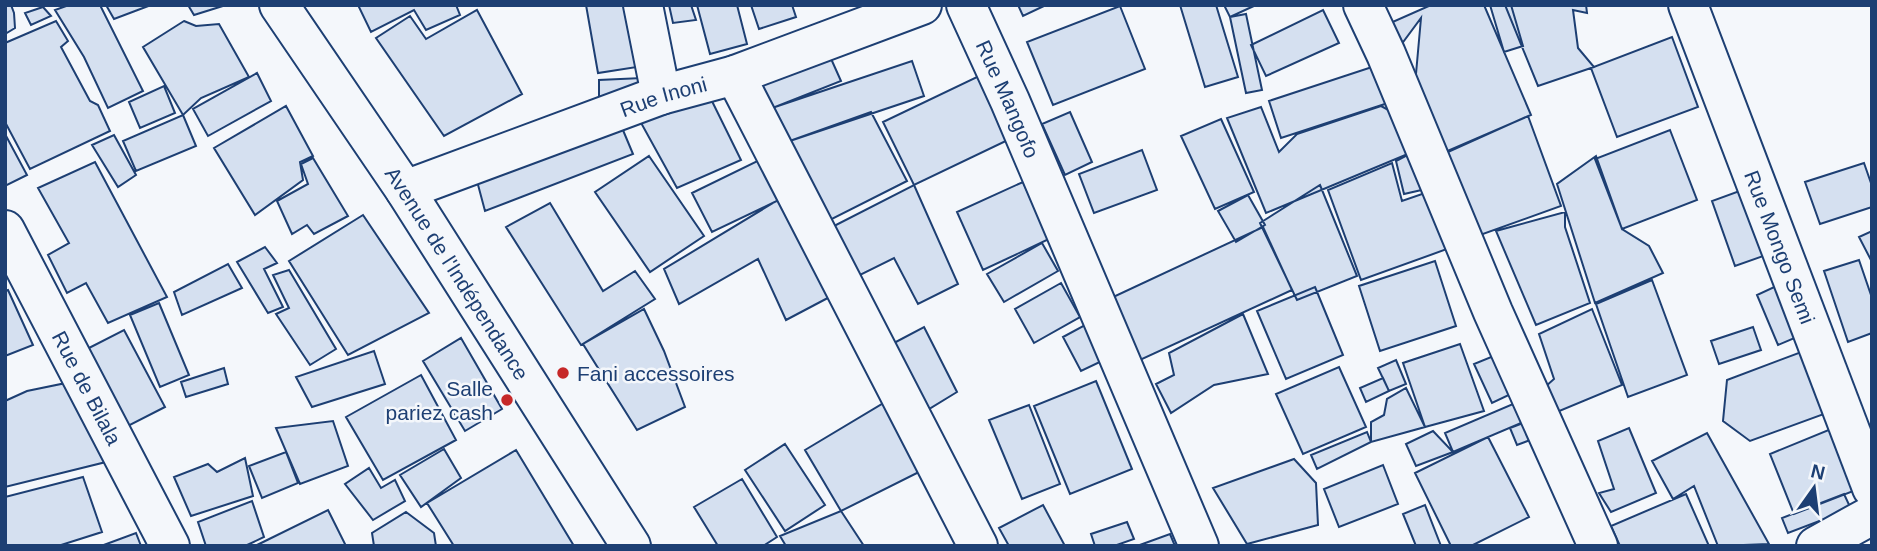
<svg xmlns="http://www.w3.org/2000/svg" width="1877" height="551" font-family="Helvetica,sans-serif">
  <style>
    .building { fill: #d5e0f0; stroke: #1d3f73; stroke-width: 2 }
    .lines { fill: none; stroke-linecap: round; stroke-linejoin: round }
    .minor-casing { stroke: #1d3f73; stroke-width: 42 }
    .minor { stroke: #f4f7fb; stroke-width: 38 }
    .poi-dot { fill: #c62828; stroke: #f4f7fb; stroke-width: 2.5 }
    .labels { text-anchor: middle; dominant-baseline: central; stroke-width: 5; stroke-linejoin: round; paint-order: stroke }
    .street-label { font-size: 21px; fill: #1d3f73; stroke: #f4f7fb }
    .poi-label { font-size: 21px; fill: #1d3f73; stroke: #f4f7fb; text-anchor: start }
  </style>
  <rect width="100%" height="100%" fill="#f4f7fb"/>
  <path class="building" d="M5,5h6l3,8 1,15 -10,6z
    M69,5h31l43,86 -35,17 -24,-51 -29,-47z
    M106,5h45l-37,14z
    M188,5h38l-32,10z
    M358,5h98l4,10 -34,15 -12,-20 -43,22z
    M586,5h42l9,62 -39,6z
    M669,5h22l5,15 -23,3z
    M697,5h40l10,39 -37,10z
    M751,5h41l4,12 -37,12z
    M1018,5h28l-23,11z
    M1180,5h36l22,72 -33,10z
    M1224,5h32l-26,12z
    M1431,5h53l47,110 -88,38 -28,-68 6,-67 -23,31 -10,-25z
    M1490,5h21l12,41 -19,6z
    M1505,5h81l1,8 -14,-3 5,38 16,19 -56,19z
    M1120,6l25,63 -92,36 -26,-63z
    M43,7l8,9 -20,9 -6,-12z
    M477,10l45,84 -78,42 -68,-98 34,-22 16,23z
    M1323,10l16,33 -73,33 -15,-31z
    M1246,14l16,76 -16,3 -16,-76z
    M56,21l12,20 -7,6 29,54 8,4 12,26 -80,38 -25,-47v-79z
    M184,21l12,5 23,-2 30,53 -48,21 -18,17 -40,-68z
    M1672,37l26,70 -81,30 -26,-69z
    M828,52l13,29 -76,30 -12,-29z
    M912,61l12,35 -143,48 -12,-35z
    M1375,66l13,37 -107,35 -12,-37z
    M257,73l14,28 -63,35 -15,-27z
    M979,76l31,63 -96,46 -31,-63z
    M642,78l1,18 -44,2v-18z
    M164,86l11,27 -35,15 -11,-26z
    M706,89l35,71 -64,28 -37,-67z
    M286,106l27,50 -13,6 3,18 -48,35 -41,-67z
    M1381,106l15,8 19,37 -149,62 -39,-95 34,-11 18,45 18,-18z
    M871,112l36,69 -85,43 -41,-80z
    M1070,112l22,50 -27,13 -23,-51z
    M183,115l13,31 -60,25 -13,-30z
    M1528,116l33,90 -92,33 -30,-83z
    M1221,119l33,73 -39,17 -34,-73z
    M620,123l13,31 -148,57 -12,-45z
    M1670,130l27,70 -75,29 -27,-70z
    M5,134l22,41 -22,11z
    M114,135l22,40 -18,12 -26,-42z
    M1142,150l15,40 -63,23 -15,-39z
    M1415,151l11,38 -22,5 -8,-33z
    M649,156l55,80 -54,36 -55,-80z
    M1596,156l26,73 27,17 14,27 -68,30 -38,-119z
    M766,157l19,40 -73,35 -20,-39z
    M313,158l35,58 -34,18 -7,-9 -15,9 -15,-33 31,-17 -7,-20z
    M95,162l72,135 -59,26 -22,-40 -19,10 -19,-38 21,-12 -31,-55z
    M1392,163l10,38 23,-8 22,56 -86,31 -33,-90z
    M1864,163l8,23v21l-52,17 -15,-42z
    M1023,182l26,57 -66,31 -26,-58z
    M914,185l44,99 -40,20 -24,-46 -40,20 -22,-51z
    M1320,185l37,91 -60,24 -37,-77z
    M1745,189l24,65 -34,12 -23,-65z
    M1248,195l17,30 -29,17 -18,-31z
    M783,197l58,94 -55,29 -28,-61 -79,45 -15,-35z
    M550,203l53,88 32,-20 20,28 -74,46 -75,-118z
    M1565,212v15l25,76 -54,22 -40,-94z
    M363,215l66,98 -81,42 -59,-94z
    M1263,227l29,63 -152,70 -29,-62z
    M1872,231v31l-13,-25z
    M1042,243l16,28 -54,31 -17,-28z
    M265,247l12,16 -13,6 19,38 -15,6 -31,-51z
    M1859,260l13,38v35l-24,9 -24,-71z
    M1435,261l21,65 -76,25 -21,-65z
    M228,264l14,24 -60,27 -8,-23z
    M289,270l47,79 -26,16 -34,-51 13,-6 -16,-33z
    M1652,280l35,95 -59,22 -32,-93z
    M1061,283l19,34 -46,26 -19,-34z
    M1783,283l21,51 -26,11 -21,-50z
    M1315,287l28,68 -57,24 -29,-68z
    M8,290l25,55 -28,11v-65z
    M159,303l30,72 -29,12 -30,-72z
    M644,309l20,42 21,56 -48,23 -54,-86z
    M1592,309l30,76 -65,27 -12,-25 9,-8 -15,-45z
    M1243,314l25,60 -54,11 -43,28 -15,-29 18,-9 -5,-22z
    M1085,325l19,35 -23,11 -18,-34z
    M924,327l33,65 -28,17 -37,-65z
    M1753,327l8,23 -42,14 -8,-23z
    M124,330l41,77 -39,20 -41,-77z
    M461,338l41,71 -37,22 -42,-70z
    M1460,344l24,67 -59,16 -22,-64z
    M1812,348l23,62 -85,31 -27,-20 4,-41z
    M374,351l11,33 -73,23 -16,-30z
    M1496,355l17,38 -21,10 -18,-39z
    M1396,360l10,24 -17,7 -11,-23z
    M1339,367l27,60 -63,27 -27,-60z
    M224,368l4,16 -42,13 -5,-15z
    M421,375l35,65 -73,40 -37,-63z
    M1383,378l6,13 -23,11 -6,-14z
    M1096,381l36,88 -62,25 -36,-88z
    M71,382l43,78 -109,27v-86l22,-10z
    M1406,388l19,39 -54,15v-20l13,-7 3,-16z
    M887,401l34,70 -80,40 -36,-61z
    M1520,401l8,19 -75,32 -8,-19z
    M1029,405l31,79 -38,15 -33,-79z
    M1531,420l7,17 -21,8 -7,-17z
    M333,421l15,45 -48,18 -24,-56z
    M1629,428l27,65 -45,19 -12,-19 15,-4 -16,-48z
    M1831,429l25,61 -62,24 -24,-60z
    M1433,431l20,21 -37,14 -10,-22z
    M1367,432l4,10 -54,27 -6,-14z
    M1707,433l62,111 -51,2 -24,-60 -21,13 -21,-38z
    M1488,437l41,80 -58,29h-20l-36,-73z
    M785,444l40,61 -40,26 -40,-61z
    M444,449l17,29 -40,29 -21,-32z
    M516,450l58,96h-120l-27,-43z
    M286,452l12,31 -36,15 -13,-32z
    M245,458l8,38 -62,20 -17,-39 34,-13 9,8z
    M1294,459l22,24 2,42 -71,19 -34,-56z
    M1383,465l15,39 -59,23 -15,-38z
    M369,468l12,20 14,-8 10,21 -32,19 -28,-36z
    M83,477l19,55 -44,14h-53v-49z
    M742,479l35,58 -14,9h-45l-24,-39z
    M1686,494l23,52h-89l-9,-20z
    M1844,494l7,15 -63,24 -6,-15z
    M252,501l12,36 -19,9h-39l-8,-24z
    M1043,505l22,41h-56l-10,-18z
    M1425,505l16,41h-25l-13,-32z
    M328,510l18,36h-91z
    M841,511l23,35h-78l-6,-10z
    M406,512l28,21 2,13h-62l-2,-13z
    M1127,522l7,17 -20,7h-19l-4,-12z
    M136,533l5,13h-40z
    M1170,534l5,12h-38z"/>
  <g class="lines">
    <defs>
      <g id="minor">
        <path id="s1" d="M279,5l126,185 226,356"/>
        <path d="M643,5l18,90"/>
        <path id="s2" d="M966,5l44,96 189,445"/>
        <path d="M1363,5l23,49 107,258 105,234"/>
        <path id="s3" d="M1688,5l184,483"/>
        <path d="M735,75l243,471"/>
        <path id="s4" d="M405,190l256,-95 74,-20 187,-70"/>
        <path id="s5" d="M5,230l165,316"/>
        <path d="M1816,546l56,-31"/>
      </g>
    </defs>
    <use href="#minor" class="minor-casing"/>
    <use href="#minor" class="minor"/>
  </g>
  <g class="poi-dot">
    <circle cx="563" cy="373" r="7"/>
    <circle cx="507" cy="400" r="7"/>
  </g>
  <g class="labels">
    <g class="street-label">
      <text stroke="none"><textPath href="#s4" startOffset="275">Rue Inoni</textPath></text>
      <text stroke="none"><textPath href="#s2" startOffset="103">Rue Mangofo</textPath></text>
      <text stroke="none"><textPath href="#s3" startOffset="259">Rue Mongo Semi</textPath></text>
      <text stroke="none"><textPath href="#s1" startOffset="322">Avenue de l'Indépendance</textPath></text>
      <text stroke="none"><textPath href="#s5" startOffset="178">Rue de Bilala</textPath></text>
    </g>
    <g class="poi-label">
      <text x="577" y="373">Fani accessoires</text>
      <text x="493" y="388" text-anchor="end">Salle<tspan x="493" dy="24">pariez cash</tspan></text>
    </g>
  </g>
  <rect width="1877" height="551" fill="none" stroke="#1d3f73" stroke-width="14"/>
  <g transform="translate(1814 488) rotate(14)" stroke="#f4f7fb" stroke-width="5" paint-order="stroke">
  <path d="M0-5L12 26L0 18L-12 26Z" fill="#1d3f73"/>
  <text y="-10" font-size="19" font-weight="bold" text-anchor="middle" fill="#1d3f73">N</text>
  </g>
</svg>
